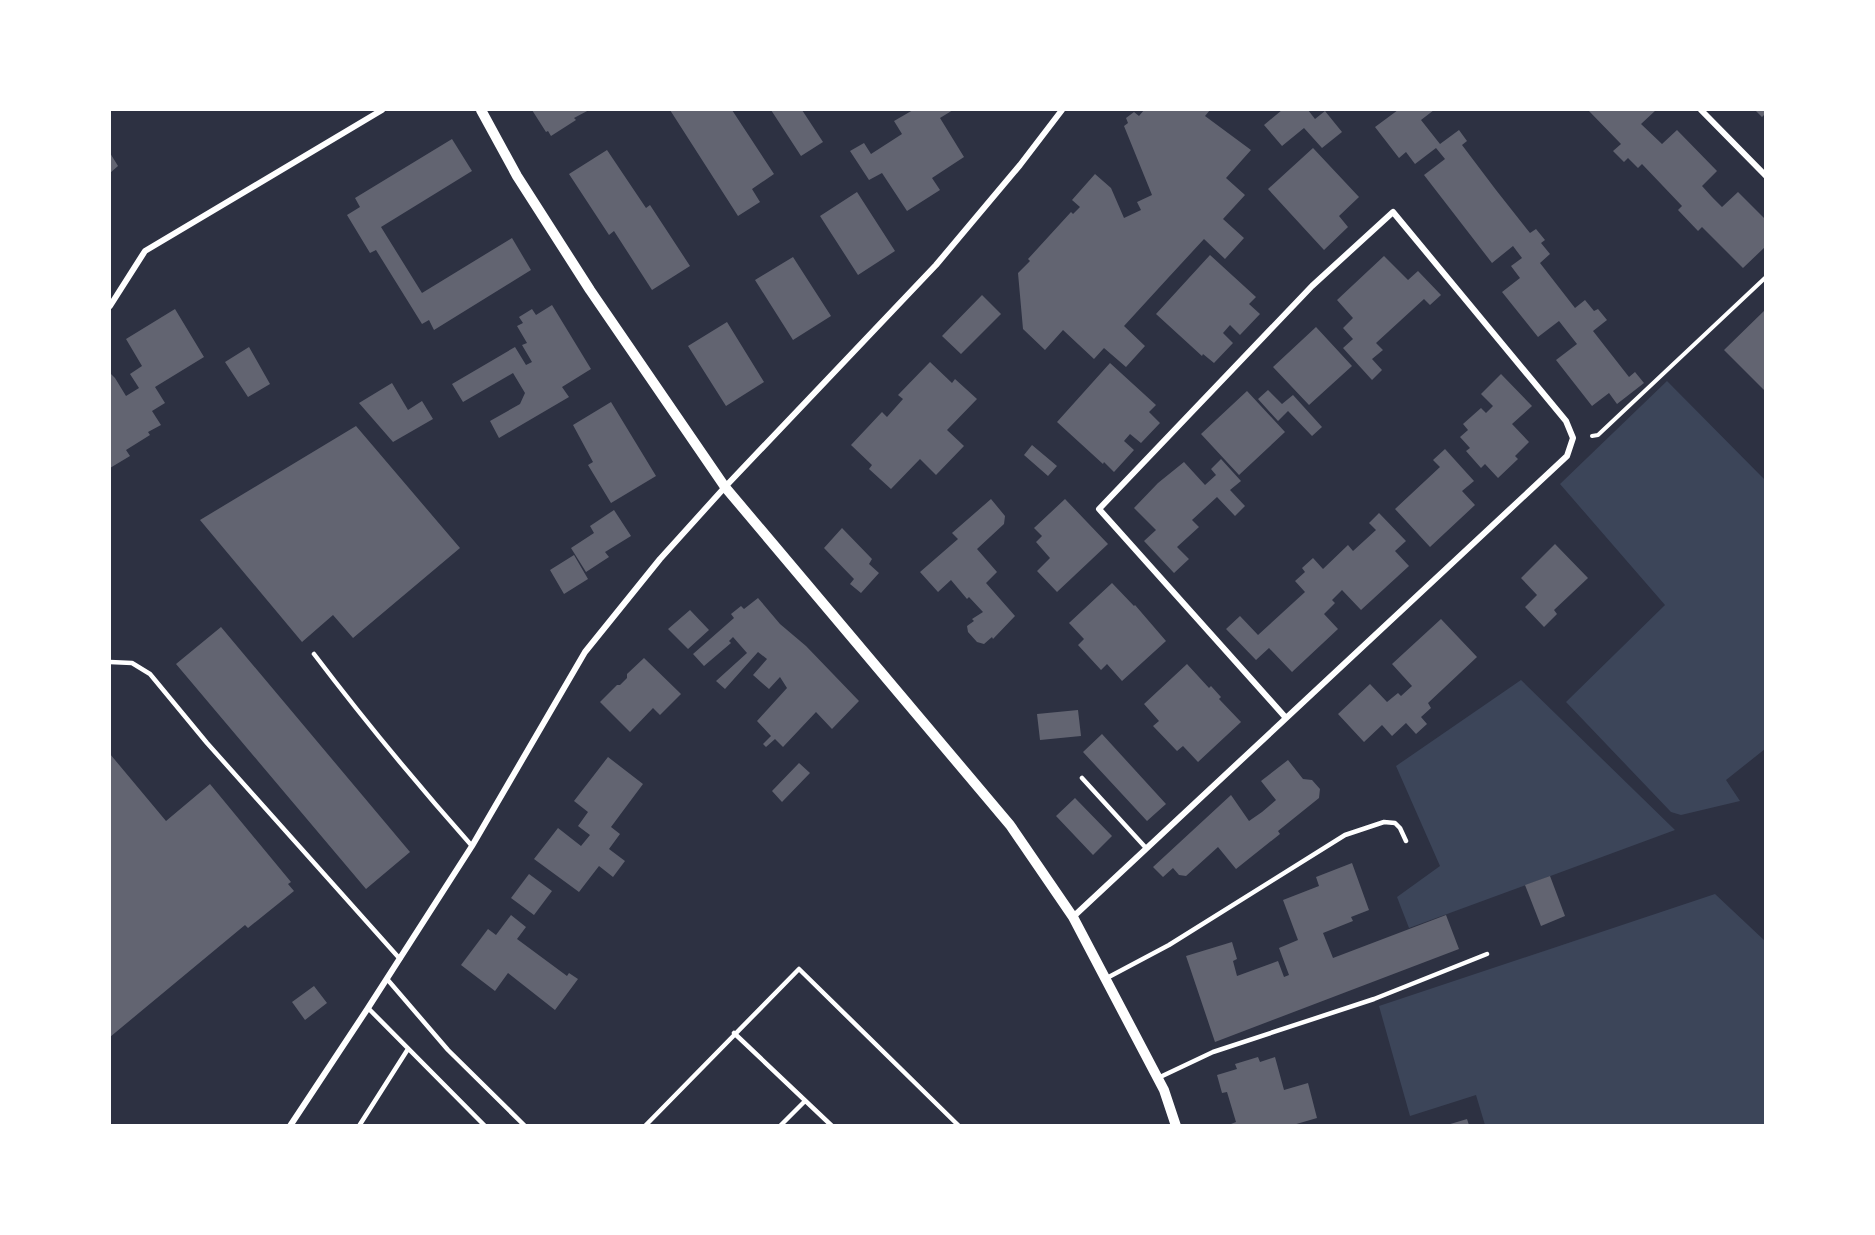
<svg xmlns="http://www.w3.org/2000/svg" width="1875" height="1235" font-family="Quicksand,sans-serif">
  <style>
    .green { fill: #3c4559 }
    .building { fill: #626471 }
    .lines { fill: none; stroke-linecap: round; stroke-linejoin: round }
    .path { stroke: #fff; stroke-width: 4 }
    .service { stroke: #fff; stroke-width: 4.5 }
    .minor { stroke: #fff; stroke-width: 6 }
    .tertiary { stroke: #fff; stroke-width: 10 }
  </style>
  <rect width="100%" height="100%" fill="#2d3142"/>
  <path class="green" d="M1667,381l99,100 -1,268 -39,31 14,21 -59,14 -10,-3 -105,-110 99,-97 -105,-121z
    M1521,680l154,150 -266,98 -12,-31 43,-31 -44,-100z
    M1715,894l50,47v184h-280l-9,-30 -66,21 -31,-110z"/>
  <path class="building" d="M532,110h57l-15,8 2,2 -25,16 -3,-5 -2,1z
    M670,110h62l42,64 -22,15 8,13 -22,14z
    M771,110h31l21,32 -22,14z
    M913,110h40l-13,8 24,39 -32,21 8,12 -33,21 -25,-38 -13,7 -19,-29 14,-8 7,11 31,-20 -8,-13z
    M1144,110h66l-5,6 46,34 -25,28 19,17 -22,24 21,19 -19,21 -21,-20 -36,39 -44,48 21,20 -19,21 -22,-19 -10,11 -31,-29 -18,20 -22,-21 -5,-56 12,-12 -2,-2 43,-47 2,2 7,-7 -8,-7 23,-26 16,14 13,30 17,-8 -4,-8 15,-7 -28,-69 4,-3 -2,-5 8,-6 5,4z
    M1282,110h26l7,9 10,-8 17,21 -20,16 -18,-20 -22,18 -18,-21z
    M1398,110h36l-13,10 19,24 19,-14 8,11 -5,4 34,45 34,43 6,-4 9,11 -4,3 9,11 -10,9 35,45 10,-8 9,11 4,-2 9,11 -14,11 36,46 6,-5 9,11 -27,21 -8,-11 -17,13 -36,-46 21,-16 -18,-23 -21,16 -36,-45 18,-14 -9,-12 11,-8 -9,-12 -21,17 -68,-88 21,-16 -9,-11 -21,16 -9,-12 -7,6 -24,-31z
    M1588,110h68l-15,14 21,20 15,-14 40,41 -15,15 10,11 10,10 16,-15 28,28v26l-23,22 -41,-41 -4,4 -20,-21 4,-4 -40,-42 -4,4 -10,-10 -4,4 -11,-11 8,-7z
    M1755,110h11v7l-2,-2 -2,2z
    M452,139l20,32 -91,56 41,66 90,-55 19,32 -97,60 -5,-10 -7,4 -46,-74 -6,3 -23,-38 13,-8 -5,-9z
    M1313,148l46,49 -20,19 9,11 -24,23 -56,-61z
    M607,150l39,58 4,-3 40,61 -38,24 -38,-59 -5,4 -40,-61z
    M110,153l8,13 -8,7z
    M857,192l38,59 -37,24 -38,-59z
    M1210,255l46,42 -7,7 11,10 -20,21 -10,-10 -7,8 10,10 -19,20 -11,-9 -1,2 -46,-42z
    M1384,256l24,24 10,-9 23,24 -11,10 -6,-6 -48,44 7,7 -11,9 10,11 -10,10 -29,-32 10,-9 -10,-11 10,-10 -16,-18z
    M793,257l38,59 -38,24 -38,-60z
    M982,295l19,19 -40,40 -19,-18z
    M552,305l39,64 -29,18 7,10 -70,41 -9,-17 30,-17 5,-11 -12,-20 -50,29 -11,-18 63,-37 11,18 6,-3 -10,-17 5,-2 -10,-17 6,-3 -4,-6 13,-8 4,6z
    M175,309l29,48 -49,30 10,16 -13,8 9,14 -13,7 2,3 -24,15 4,6 -20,12v-93l1,-1 4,4 11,18 13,-8 -9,-14 12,-8 -16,-27z
    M1766,309v83l-42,-42z
    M727,322l37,60 -38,24 -38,-60z
    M1316,327l36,39 -43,39 -36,-38z
    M249,347l21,37 -22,13 -23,-35z
    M930,362l22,21 3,-4 22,20 -30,31 17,16 -28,29 -16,-16 -29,30 -22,-20 3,-4 -21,-20 31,-33 5,5 16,-18 -5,-4z
    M1110,363l46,42 -7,7 11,11 -19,20 -11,-9 -6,7 10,9 -20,22 -10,-10 -1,2 -46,-42z
    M1501,374l31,32 -20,18 17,18 -14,14 3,3 -20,19 -13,-14 -4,4 -15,-17 4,-3 -10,-11 8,-7 -5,-6 18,-16 5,5 7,-7 -12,-12z
    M392,383l16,27 14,-9 11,18 -40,23 -34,-39z
    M1268,390l14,14 11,-9 29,32 -10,9 -24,-25 -10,10 -20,-22z
    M1247,391l38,41 -46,43 -38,-41z
    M611,402l45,74 -45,27 -23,-38 5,-3 -20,-37z
    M356,426l104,122 -107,90 -20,-23 -31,27 -102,-122z
    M1032,445l25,21 -9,10 -24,-21z
    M1445,449l29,32 -12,10 13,14 -45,42 -35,-38 45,-42 -7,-7z
    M1221,459l20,22 -11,9 15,16 -10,10 -18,-19 -25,23 7,7 -22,20 12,12 -15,14 -30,-32 12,-11 -22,-22 24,-25 26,-21 21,23 11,-10 -5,-6z
    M991,499l14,17 -1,8 -27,25 20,23 -11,11 29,33 -22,23 -1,-2 -8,7 -7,-2 -9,-10 -1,-6 7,-5 -2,-2 11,-7 -14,-15 -2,2 -16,-19 -13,12 -18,-20 38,-33 -6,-6z
    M1065,499l43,45 -51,48 -20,-21 13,-13 -14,-16 6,-6 -8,-8z
    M614,510l17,26 -26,16 4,5 -23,15 -15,-24 23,-15 -4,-7z
    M1379,513l27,28 -11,10 14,15 -48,44 -19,-20 -10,10 3,3 -11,11 14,15 -46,43 -23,-24 -13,12 -30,-31 14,-13 18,19 47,-43 -10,-11 10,-9 -3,-4 11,-10 10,11 25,-24 5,6 23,-21 -7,-7z
    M842,528l30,31 -3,5 10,9 -18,20 -11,-9 4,-5 -30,-31z
    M1555,544l33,34 -34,32 3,4 -13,13 -19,-20 12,-12 -16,-17z
    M574,555l14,24 -24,15 -14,-24z
    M1112,583l22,23 1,-1 31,36 -44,40 -15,-17 -6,6 -23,-25 6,-6 -15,-16z
    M758,598l22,26 26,22 53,55 -27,28 -16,-17 -33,35 -8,-8 -9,8 -3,-3 8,-8 -14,-15 30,-33 -7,-11 -11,12 -16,-14 14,-16 -9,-7 -33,37 -9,-8 31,-28 -14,-16 -4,4 2,2 -27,23 -11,-12 41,-36 -3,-4 10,-8 3,3z
    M690,610l19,20 -21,19 -20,-20z
    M1441,619l36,38 -49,46 3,5 -10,9 6,7 -11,10 -10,-11 -14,13 -10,-11 -18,17 -26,-28 32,-30 17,18 11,-9 3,3 11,-10 -20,-22z
    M221,627l189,225 -44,37 -190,-225z
    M644,658l37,36 -21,21 -7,-7 -23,24 -30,-30 17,-17h3l7,-7v-4z
    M1187,664l22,24 2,-2 10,11 -2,2 22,23 -43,40 -15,-16 -6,5 -24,-25 6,-5 -15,-17z
    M1078,710l3,26 -41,4 -3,-26z
    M1102,734l64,70 -19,17 -64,-69z
    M110,754l56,67 44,-37 81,98 -3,2 6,7 -46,37 -3,-3 -135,112z
    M608,757l35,27 -32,43 9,7 -11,15 16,12 -12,16 -14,-11 -20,26 -45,-33 24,-31 23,18 9,-11 -12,-9 10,-14 -14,-11z
    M1288,760l15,19 9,1 8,9 -1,9 -41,33 2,3 -44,35 -18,-22 -32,29 -7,-1 -6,-7 -10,9 -10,-10 78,-72 18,26 13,-9 14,-12 -15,-19z
    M799,763l11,10 -28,29 -10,-11z
    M1075,798l37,38 -19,19 -37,-39z
    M1352,863l17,47 -18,7 2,4 -30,12 10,25 113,-43 13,34 -244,93 -29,-86 46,-14 5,17 -4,2 4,15 41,-15 6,16 5,-2 -10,-27 19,-8 -15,-40 36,-14 -3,-9z
    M529,874l23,17 -18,24 -23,-17z
    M1550,876l15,40 -24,10 -16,-41z
    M511,915l15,12 -9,12 50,37 2,-3 9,6 -23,31 -47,-37 -13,18 -34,-26 27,-36 8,6z
    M314,986l13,17 -22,17 -13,-18z
    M1258,1057l2,5 15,-5 9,33 24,-7 9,35 -24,7h-61l-1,-1 5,-2 -9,-30 -5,1 -5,-18 20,-6 -2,-5z
    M1467,1119l2,6h-22z"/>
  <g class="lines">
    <path class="path" d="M1592,436l6,-1 168,-158"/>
    <path class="service" d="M314,654c50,66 103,130 158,192
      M110,662l22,1 18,11 57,69 193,216
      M1082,778l64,70
      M387,979l61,71 77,76
      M1105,979l64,-34 176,-110 39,-13 11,1 5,5 6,13
      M368,1008l117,118
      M734,1033l98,93
      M1158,1078l55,-26 161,-53 113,-45
      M359,1126l49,-77
      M645,1126l154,-157 160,157
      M780,1126l25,-25"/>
    <path class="minor" d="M1701,110l65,66
      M110,306l35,-55 237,-141
      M1073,917l494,-461 6,-18 -7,-17 -173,-209 -81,74 -213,223 187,209
      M290,1126l78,-118 104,-162 113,-194 75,-93 65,-72 211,-222 84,-100 42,-55"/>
    <path class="tertiary" d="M481,110l36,66 73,114 135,197 285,338 63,92 91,173 12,36"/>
  </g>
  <rect width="1875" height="1235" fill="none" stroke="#ffffff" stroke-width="222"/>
</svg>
